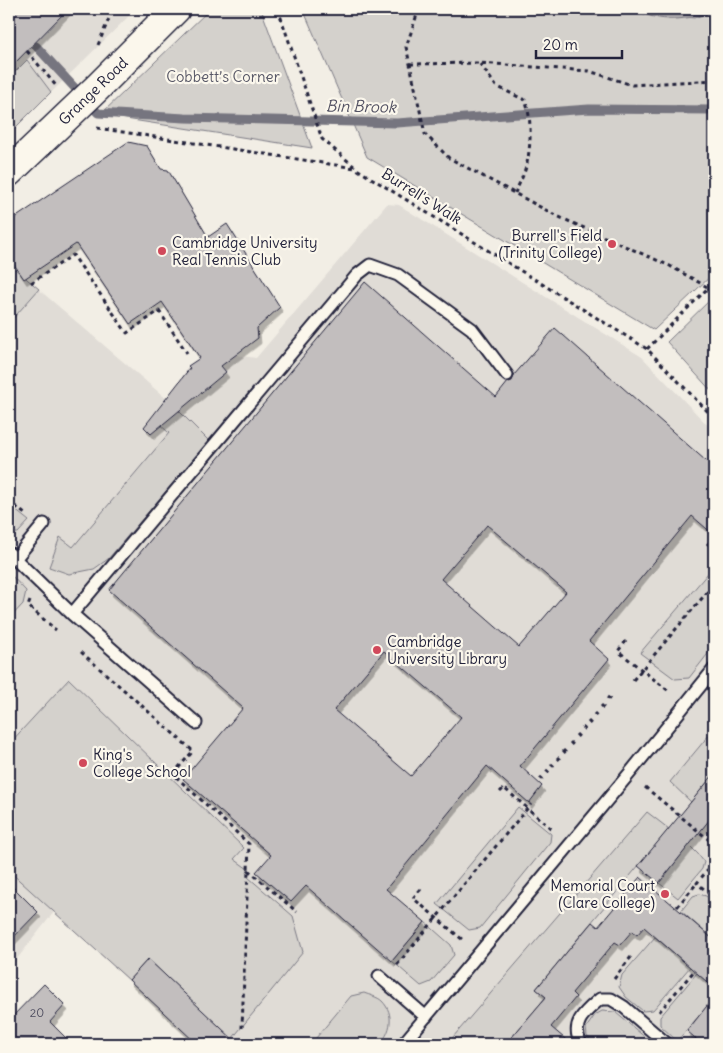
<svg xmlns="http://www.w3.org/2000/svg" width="723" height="1053" font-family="Delius,sans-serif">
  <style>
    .built { fill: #e0dcd6 }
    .green { fill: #d4d1cc; stroke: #7b7a84 }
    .water { fill: #aeabad; stroke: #76747f }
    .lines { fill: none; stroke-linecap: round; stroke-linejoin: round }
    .stream { stroke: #76747f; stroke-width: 9 }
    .building { fill: #c2bebe; stroke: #22223b; fill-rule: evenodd; filter: url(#shadow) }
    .lane-casing { stroke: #22223b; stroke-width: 15 }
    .secondary-casing { stroke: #22223b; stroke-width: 31 }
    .path { stroke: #22223b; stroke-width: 3; stroke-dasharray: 4 4; stroke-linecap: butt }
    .lane { stroke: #fbf7ec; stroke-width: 11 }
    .secondary { stroke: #fbf7ec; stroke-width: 28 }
    .poi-dot { fill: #d1495b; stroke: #fbf7ec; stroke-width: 2 }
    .labels { text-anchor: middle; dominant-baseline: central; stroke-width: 4.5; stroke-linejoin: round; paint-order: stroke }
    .number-label { font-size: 12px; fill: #4a495c }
    .park-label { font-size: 15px; fill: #575766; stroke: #fbf7ec }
    .street-label { font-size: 15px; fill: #22223b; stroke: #fbf7ec }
    .poi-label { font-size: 15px; fill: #22223b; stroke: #fbf7ec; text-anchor: start }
    .water-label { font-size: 16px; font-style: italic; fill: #535263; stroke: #fbf7ec }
  </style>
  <defs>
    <filter id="shadow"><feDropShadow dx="3" dy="5.5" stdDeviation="0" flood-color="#0004"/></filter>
  </defs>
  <rect width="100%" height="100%" fill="#f2eee5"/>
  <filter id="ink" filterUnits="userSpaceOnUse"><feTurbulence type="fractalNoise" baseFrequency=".02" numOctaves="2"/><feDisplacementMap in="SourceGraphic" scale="10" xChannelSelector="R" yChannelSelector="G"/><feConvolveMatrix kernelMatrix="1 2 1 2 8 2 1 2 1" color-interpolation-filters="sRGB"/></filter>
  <g filter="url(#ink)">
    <path class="built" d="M9,9h127l-127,125z
      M387,204l12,1 243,152 72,75v612h-209l-33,-28 -25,28h-250l-143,-132 -45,57v-705l160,137 19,-35 20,-15 48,7z"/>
    <path class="green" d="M210,9h51l51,139 -212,-33z
      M303,9h331l6,3 54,6 20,-7v262l-60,57 -287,-173z
      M27,60l24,32 -42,42v-56z
      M9,264l30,25 -30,34z
      M714,296v98l-47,-52z
      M169,401l40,40 -101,118 -14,10 -25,5 -20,-7 11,-30 13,10 96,-114 -14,-13z
      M9,505l20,16 -11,12h-9z
      M714,566v80l-25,32 -14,1 -35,-26z
      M9,573l17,18 -3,13 -14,15z
      M69,679l175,169 -10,11 14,10v8l45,39 10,36 -71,87 -84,-80 -19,21 -120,-109v-127z
      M714,729v45l-23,28 -21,-20z
      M518,807l33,27 -1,8 -70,86 -11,2 -32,-26z
      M647,812l22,17 -133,160 10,8 -40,47h-59z
      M689,845l9,9 6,8 -2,7 -24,29 -19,-15z
      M699,894l7,2 8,7 -1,36 -32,-28 12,-15z
      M425,922l26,23 3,10 -23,27 -10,4 -29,-25z
      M655,937l35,30 -37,43 -10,1 -17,-14 -7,-10 3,-12z
      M697,973l17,15v26l-2,2 -7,-7 -28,32 -17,-16v-8z
      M364,993c5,2 14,4 18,8 13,13 9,31 -2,43h-69l40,-48z
      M602,1011l13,1 38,32h-60l-6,-8 -1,-8 9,-13z"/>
    <path class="water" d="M634,9h80v2c-26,9 -55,13 -80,-2z"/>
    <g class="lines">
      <path class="stream" d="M36,46l62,67 87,5 212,5 192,-14 125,1"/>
    </g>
    <path class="building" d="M9,9h59l-59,60z
      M128,142l19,4 14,23 7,1 40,67 19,-13 53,83 -23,21 1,10 -37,28 5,6 -75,62 -7,-7 46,-59 -2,-2 12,-8 -38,-56 -32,22 -54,-80 -52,35 -15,-22v-35z
      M365,282l131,115 12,-15 4,-1 2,-6 41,-47 159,140v67l-22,-19 -103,125 20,18 -89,107 22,20 -13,17 -42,-37 -101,123 39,33 -33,39 -86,-75 -15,16 -35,-30 15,-17 -88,-76 60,-71 -134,-118zM487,525l79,67 -47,55 -78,-68zM384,651l77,66 -50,59 -77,-66z
      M714,774v40l-55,69 -21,-17z
      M640,877l74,63v48l-70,-61 -7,8 -5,-4 -12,14 -5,-3 -43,51 4,4 -25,30 20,17h-65l40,-47 -10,-8 56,-67 6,5z
      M9,883l29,29 -29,30z
      M148,959l90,85h-41l-68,-64z
      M44,984l21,21 -15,17 22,22h-63v-24z
      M714,997v47h-12l-15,-13z"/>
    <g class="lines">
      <defs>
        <path id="lane" d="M9,553l63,61 124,109
          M15,559l29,-35
          M72,614l285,-339 13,-10 28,10 74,54 35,46
          M379,976l47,41
          M403,1044l226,-270 85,-105
          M581,1044c-11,-21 4,-32 19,-45h11l13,8 43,37"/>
        <path id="secondary" d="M9,172l88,-84 79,-79"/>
      </defs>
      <use href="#lane" class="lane-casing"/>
      <use href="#secondary" class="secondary-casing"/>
      <path class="path" d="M278,9l44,130 33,28
        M419,9l-13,38 4,17 15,70 24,24 108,58 113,50 39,22
        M98,45l15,-36
        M27,51l30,36
        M410,64l70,-1 109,8 43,14 82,-5
        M480,64l16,22 29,14c7,18 6,44 2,63 -2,10 -8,21 -12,30
        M97,128l258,40 292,181 67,69
        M31,283l42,-28 54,78 32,-22 28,42
        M647,349l67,-67
        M9,501l17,14
        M707,545l5,-5 2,2
        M30,601l-2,5 28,24
        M626,641l-8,10 52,41
        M81,652l112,99 -20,23 76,70 -7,184
        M633,680l81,-96
        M607,697l5,4
        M601,705l4,4
        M594,713l5,5
        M588,721l4,4
        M582,727l5,4
        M576,734l5,5
        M570,742l5,5
        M563,750l5,5
        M557,757l5,5
        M551,764l6,5
        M546,770l6,5
        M540,777l6,5
        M645,787l69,57
        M500,792l4,-4 50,43
        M714,862l-17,21 17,15
        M248,870l49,42
        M421,889l-8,9 51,43
        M677,907l20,-24
        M397,965l134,-161
        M614,979l17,-22
        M659,1012l35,-41"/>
      <use href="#lane" class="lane"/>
      <use href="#secondary" class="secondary"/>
    </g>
  </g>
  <g class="poi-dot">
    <circle cx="612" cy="244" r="5"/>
    <circle cx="162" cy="251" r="5"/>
    <circle cx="377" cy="650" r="5"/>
    <circle cx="83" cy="763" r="5"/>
    <circle cx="665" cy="894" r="5"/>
  </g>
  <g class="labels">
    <g class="number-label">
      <text x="37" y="1012">20</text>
    </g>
    <g class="park-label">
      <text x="223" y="76">Cobbett’s Corner</text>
    </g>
    <g class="street-label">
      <text transform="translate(93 91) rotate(-44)">Grange Road</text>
      <text transform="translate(422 196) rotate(32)">Burrell's Walk</text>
    </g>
    <g class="poi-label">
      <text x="602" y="235" text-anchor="end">Burrell's Field<tspan x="602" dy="17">(Trinity College)</tspan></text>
      <text x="172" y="242">Cambridge University<tspan x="172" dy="17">Real Tennis Club</tspan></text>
      <text x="387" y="641">Cambridge<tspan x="387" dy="17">University Library</tspan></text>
      <text x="93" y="754">King's<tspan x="93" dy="17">College School</tspan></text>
      <text x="655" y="885" text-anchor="end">Memorial Court<tspan x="655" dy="17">(Clare College)</tspan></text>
    </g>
    <g class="water-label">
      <text transform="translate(361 106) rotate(1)">Bin Brook</text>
    </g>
  </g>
  <rect width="723" height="1053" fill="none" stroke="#fbf7ec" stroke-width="30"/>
  <rect x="15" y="15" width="693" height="1023" fill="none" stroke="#22223b" stroke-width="2" filter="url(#ink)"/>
  <path d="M536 50v8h86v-8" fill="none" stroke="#22223b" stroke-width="2.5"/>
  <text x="543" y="50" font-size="15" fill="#22223b" stroke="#fbf7ec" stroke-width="4" paint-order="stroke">20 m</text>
</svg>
